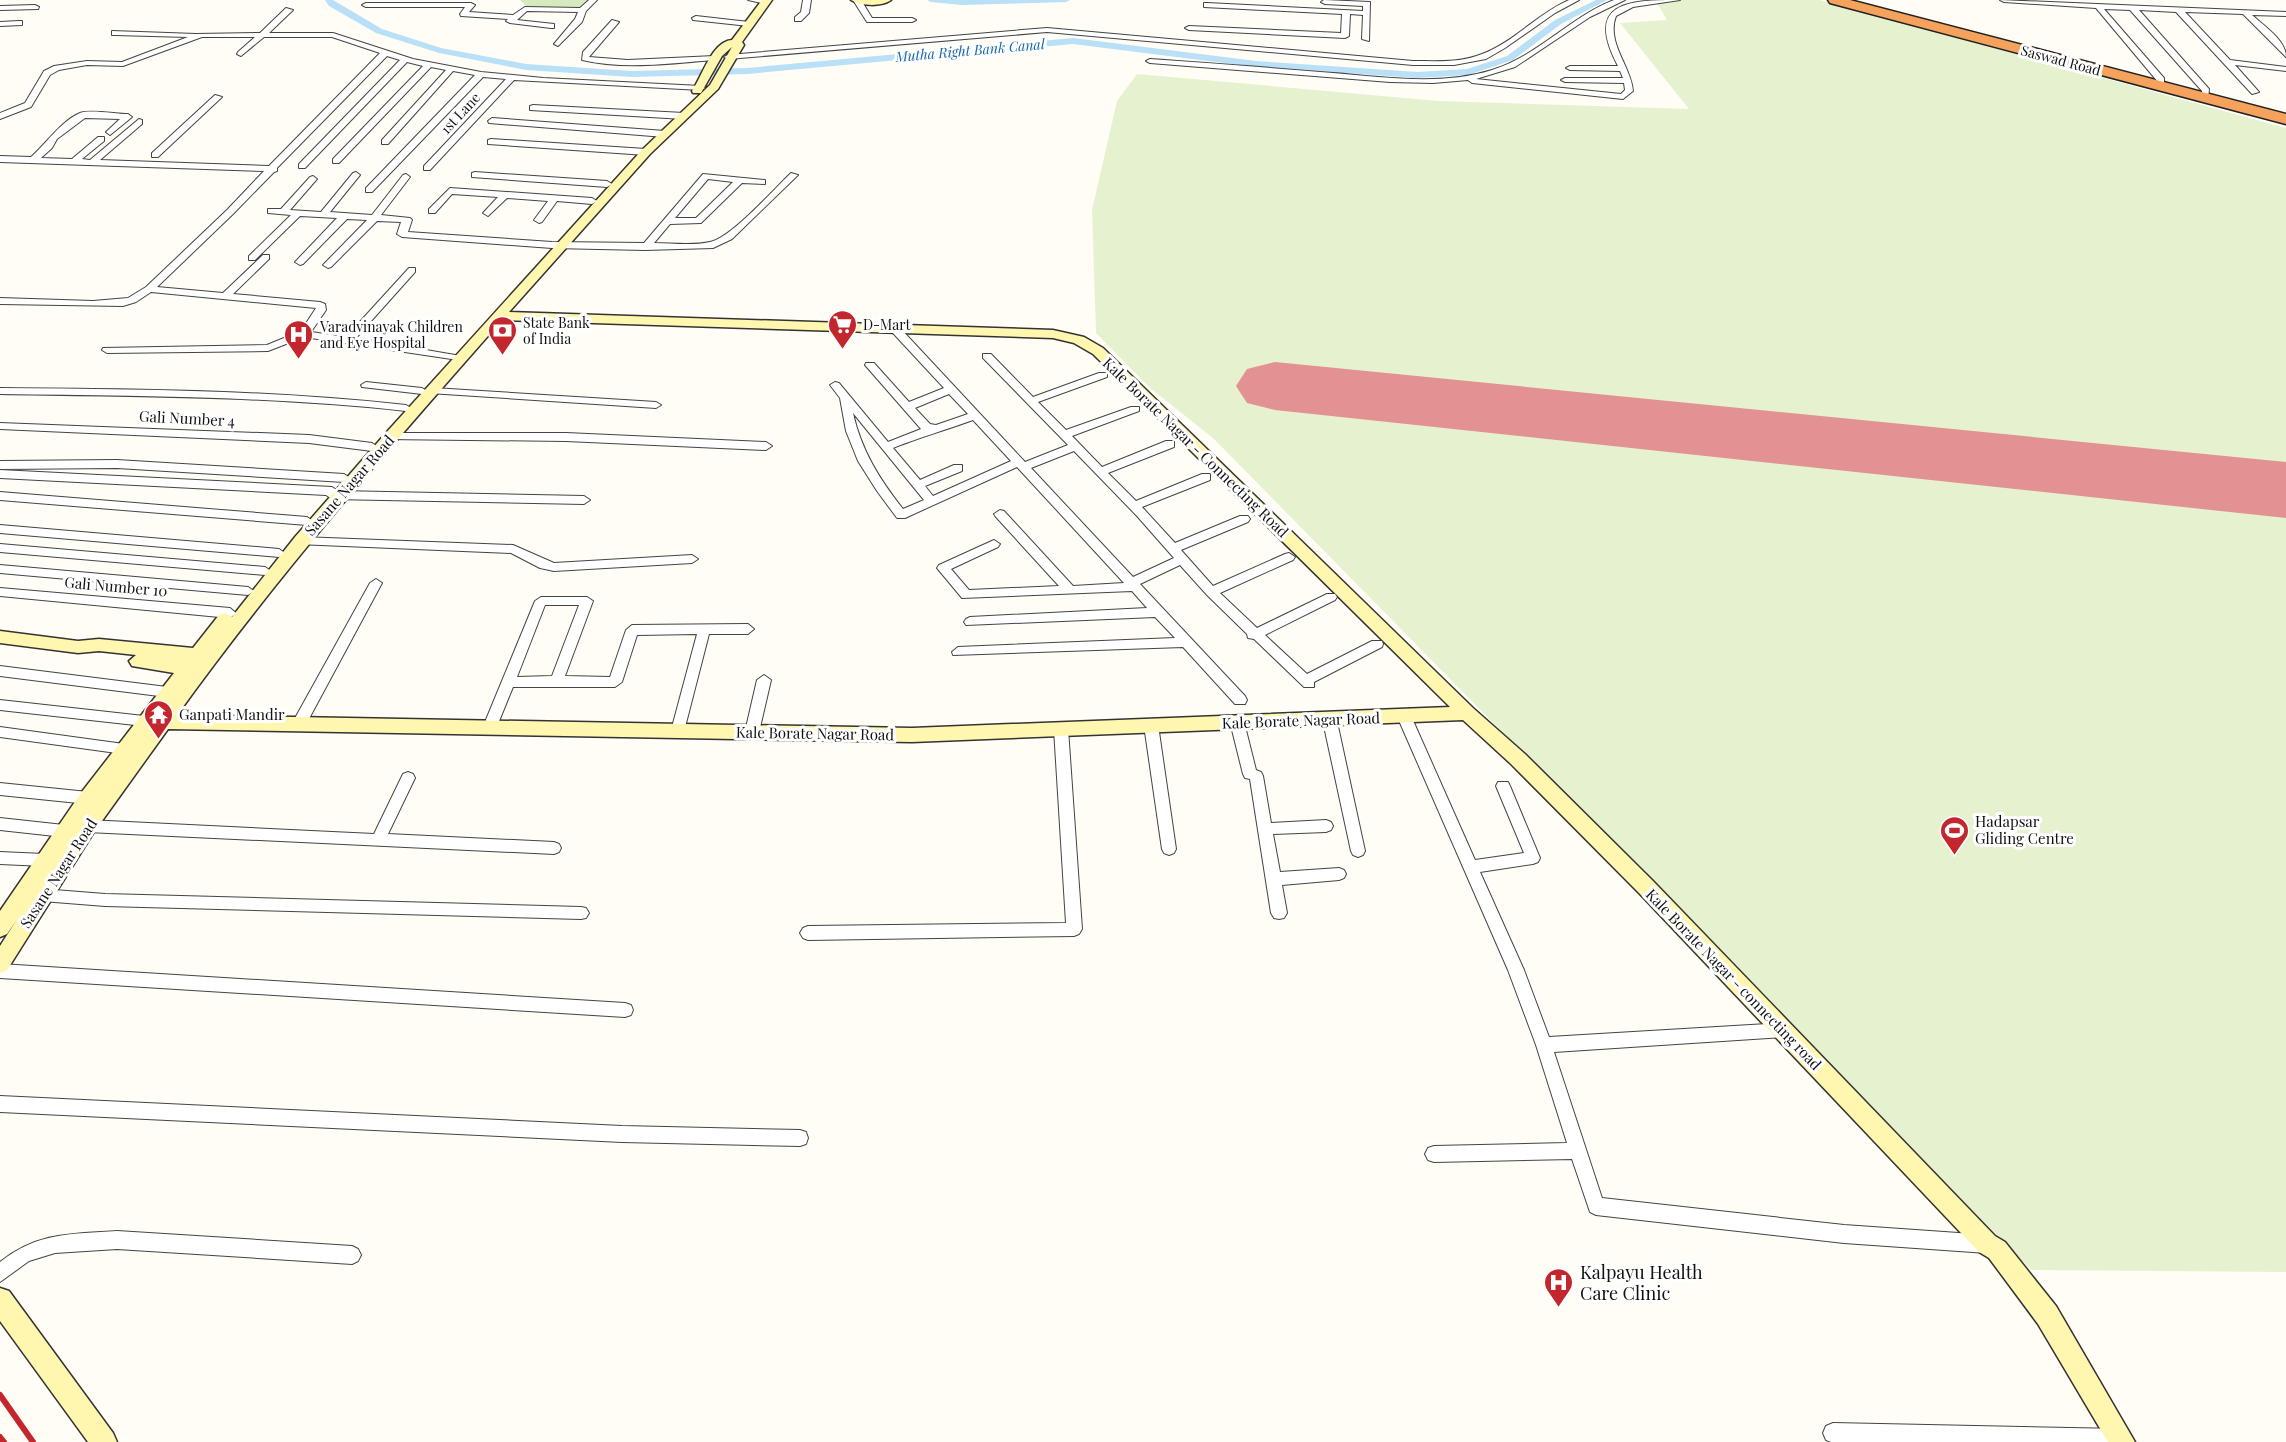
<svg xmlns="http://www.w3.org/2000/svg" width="2286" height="1442" font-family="'Playfair Display',serif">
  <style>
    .green { fill: #d5ebbd }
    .pitch { fill: #e6f2cf }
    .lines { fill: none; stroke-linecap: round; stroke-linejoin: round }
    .canal { fill: #b9e0f7; fill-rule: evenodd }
    .runway { fill: #e29292; fill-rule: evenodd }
    .street-casing { stroke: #444; stroke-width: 2 }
    .secondary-casing { stroke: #333; stroke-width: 3 }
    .highway-casing { stroke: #222; stroke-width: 3 }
    .street { fill: #fff; fill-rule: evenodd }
    .secondary { fill: #fff6b0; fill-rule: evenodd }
    .highway { fill: #f5a25d; fill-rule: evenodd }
    .rail { stroke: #c4262e; stroke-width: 6 }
    .labels { text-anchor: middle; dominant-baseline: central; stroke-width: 6; stroke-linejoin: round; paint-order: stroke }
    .far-water-label { font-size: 14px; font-style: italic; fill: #1768a6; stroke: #fff }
    .far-street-label { font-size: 14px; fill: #111; stroke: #fff }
    .far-poi-label { font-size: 14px; fill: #111; stroke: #fff; text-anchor: start }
    .street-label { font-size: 15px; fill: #111; stroke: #fff }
    .poi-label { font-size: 15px; fill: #111; stroke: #fff; text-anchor: start }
    .near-poi-label { font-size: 18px; fill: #111; stroke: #fff; text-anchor: start }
  </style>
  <rect width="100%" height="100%" fill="#fffdf5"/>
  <path class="green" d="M520,0h68l-10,8 -51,-1z"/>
  <path class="pitch" d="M1682,0h137l467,128v1144l-255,-2 -817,-831 -65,-52 -53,-54 -4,-123 25,-109 20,-27 301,27 251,8 -69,-86 47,-3 -10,-17z"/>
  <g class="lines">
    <path class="canal" d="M325,0h8l49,29 59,19 85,16 106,7 115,-3 326,-30 183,23 162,11 49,-3 40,-13 48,-36 41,-20h11l-46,24 -48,36 -45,15 -50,3 -162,-11 -183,-23 -326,30 -115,3 -106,-7 -87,-17 -63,-20 -47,-27z
      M927,0h143l-4,2 -104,3 -31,-3z"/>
    <path class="runway" d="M1275,362l1011,100v56l-1011,-108 -28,-7 -11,-17 11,-17z"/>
    <defs>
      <path id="street" d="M589,0h8l-11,11 -4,11 -24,24 -4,-2 21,-25 3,-7 -51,-1 -10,9 37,4v4h-3l-41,-5 -4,-2 2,-2 -47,-3 -1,-2 5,-7h-99l-4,-2 4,-2h105l4,2 -6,7 44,3 12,-8 55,1z
        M748,0h19l3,2 -4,2z
        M803,0h8l-2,13 -8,8h-6v-4l6,-5z
        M853,0h8l11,18h40l4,2 -4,2h-45z
        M1324,0l46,2 -1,39 -7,-2 1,-24 -13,-1 -1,22 -4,2 -156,-8 -4,-2 4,-2 152,7 1,-19 -138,-7v-4h3l156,8v-5l-38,-2 -4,-2z
        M1569,0h10l-24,13 -50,35 -19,11 -32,6h-41l-366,-33 -319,27 -4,-2 4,-2 319,-27 366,33c23,0 48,2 69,-7 32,-12 55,-40 87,-54z
        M1614,0h11l-35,17 -75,50 -39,12 145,15 4,-4 -1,-7 -59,-1 -4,-2 4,-2h58l-3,-7 -50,-1 -4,-2 4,-2h48c-34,-64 9,-66 62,-66l-47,7 -17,9c-10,27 15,50 17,75l-10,8 -151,-16 -4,-3 -35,3 -43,-1 -240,-19 -4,-2 4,-2c61,4 122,9 183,14 52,4 108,13 159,-3 46,-14 78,-53 122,-70z
        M2000,0l286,12v4l-34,-1c12,11 34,25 34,42l-43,-43 -58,-2 45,48 56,7v4l-51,-6 24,27 -7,2 -76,-82 -37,-2 70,79 -1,10h-6v-8l-72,-81 -26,-1 60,69v4h-6l-62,-74 -92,-6z
        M35,5l4,2 -1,2 -38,1v-4z
        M286,8l7,2 -24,23h64l80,26 68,13 62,6 158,8 4,2 -4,2 -187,-10 -84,90h-6v-4l82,-87 -23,-2 -111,115h-6v-4l109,-113 -22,-4 -65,73h-6v-4l64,-70 -15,-3 -92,96h-6v-4l90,-93 -16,-4 -102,106h-6v-4l101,-104 -13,-4 -110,112v3l-3,1 -41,42 -76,73 66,6 40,-38h6v4l-36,35 87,8 5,2 1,6 -15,22 35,5 63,-69h6v4l-59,66 105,18 4,1v4l-161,-24 -36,14 -161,2 -5,-3 1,-2 164,-3 34,-14 15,-23 -165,-16 -15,10 -13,4 -123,-2v-6l93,3 35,-3 18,-11 81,-77 37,-39 -264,-9v-6l31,1c15,-13 30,-36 49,-44 9,-4 37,1 48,1l4,3 -22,18 -4,-3 14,-13 -35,-1 -28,21 -5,9 -11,10 31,1 26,-22h6v4l-22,18 8,1 49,-41 3,1v4l-42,36 169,6 111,-113 -48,-16h-68l-23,19 -4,-2 1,-2 17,-15h-53l-79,29 -36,-1 -28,5 -9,5 -19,32 -31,12v-6l25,-10 19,-32 10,-5 33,-5 35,1 66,-25 -73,-2h-3v-4l84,3 64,-1z
        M696,16l53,6 4,2 -4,2 -56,-6 -1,-2z
        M612,20l7,2 -30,35 39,3 87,-4 4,2 -4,2c-43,3 -90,10 -133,0l1,-8z
        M19,21h3v4l-22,1v-4z
        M215,95l7,2 -64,60h-6v-4z
        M533,105l151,8 4,3 -4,3 -154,-9v-4z
        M492,118l173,13 4,3 -4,3 -176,-14 -1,-2z
        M491,139l155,10 4,3 -4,3 -158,-11v-4z
        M356,172l4,3 -30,37 42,3 31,-40 3,-1 4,3 -29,38 29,3 2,2 -4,12 144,10 92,1 59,-69 62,6v4l-23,-1 -41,40 -31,1 -16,19c17,0 38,3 56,-1 21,-4 63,-52 81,-69l7,2 -66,64 -19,9 -68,2 -93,-2 -150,-11 -5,-3 4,-12 -24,-1 -46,46 -3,1 -5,-3 2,-2 42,-43 -20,-1 -44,45 -3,1 -5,-3 2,-2 40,-42 -37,-2 -45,44h-6v-4l42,-41 -23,-2v-4h13l29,-32 3,-1 4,3 -27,31 31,2 32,-39zM708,179l25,3 -37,36h-21z
        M475,172l132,9 5,3 -5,3 -135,-10v-4z
        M450,188l142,10 5,3 -5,3 -35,-3 -15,21 -3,1 -5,-3 14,-19 -41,-3 -19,18 -5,-3 15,-16 -46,-3 -17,19h-6v-4z
        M896,327l4,1 125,134 43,-17 -85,-87v-4h8l42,43 66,-24h8v4l-69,25 28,28 65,-23h8v4l-67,25 30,31 64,-26h8v6l-66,26 28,28 66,-27h8v6l-68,27 33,36 65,-27h8l2,3 -2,3 -67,28 32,36 72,-32 4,-1 6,4 -2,3 -73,33 37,35 70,-34h8l2,3 -2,3 -70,35 42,39 65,-33h10l1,3 -1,3 -68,35v5h-10l-50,-48 -6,-1 -1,-4 -40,-39 -27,-30 -40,19 105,112 2,4 -2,4h-10l-52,-57 -230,8 -1,-3 6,-5 217,-9 -20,-21 -189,8 -2,-3 2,-3 4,-2 177,-9 -15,-17 -170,7 -25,-30 2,-3 55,-25 6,4 -2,3 -47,22 18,21 90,-4 -63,-69 -2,-3 6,-4 4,1 69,75 51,-3 -107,-116 -112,51h-8l-20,-27 -19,-30 -12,-30 -6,-33 -10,-13 5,-3 4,1 49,59 33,-13 -56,-64 1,-2h8l35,39 35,-14 -52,-56v-4zM949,394l19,20 -32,11 -6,-1 -15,-16zM853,413l71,87 -21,9c-23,-29 -42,-59 -50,-96zM973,420l38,41 -78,35 -8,-10 37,-15v-6h-8l-34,15 -27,-32c27,-11 53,-18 80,-28zM1074,451l63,65 37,42 -41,19 -102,-109z
        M366,382l56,6 5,3 -5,3 -60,-7 -1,-2z
        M0,388c136,1 271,2 406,17l5,3 -5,3c-135,-15 -270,-15 -406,-17z
        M433,388l223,14 5,3 -5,3 -227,-15 -1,-2z
        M0,423l309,12 63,8 6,4 -6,4 -63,-8 -309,-14z
        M390,433h176l200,9 6,4 -6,4 -200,-9 -180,-2 -2,-2z
        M117,460l227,14 6,4 -6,4 -227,-14 -117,1v-8z
        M0,470l332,17 6,4 246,5 6,4 -6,4 -252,-5 -6,-4 -326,-17z
        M0,492l307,25 6,4 -6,4 -307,-25z
        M0,525l279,24 6,4 -6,4 -279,-24z
        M301,537l212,8 41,18 138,-8 6,4 -6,4 -138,8 -14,-3 -29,-15 -214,-9 -2,-3 2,-3z
        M0,544l265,23 6,4 -6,4 -265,-23z
        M0,565l248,22 6,4 -6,4 -248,-22z
        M376,579l6,4 -78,145h-10l-2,-4 2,-4 76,-137z
        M0,588l230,20 6,5 -6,5 -230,-22z
        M541,597h46l6,4 -28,75 45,1 16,-47 6,-5 116,-1 6,5 -6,5h-39l-26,101h-10l-2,-4 26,-97 -60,1 -15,47 -7,5h-102l-18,44h-10l-2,-4 52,-126zM545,605h34l-27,71 -35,1z
        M0,666l167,21 7,5 -7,5 -167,-21z
        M764,675l7,5 -12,52 -2,4h-10l-2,-4 12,-52z
        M0,700l153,17 5,1 2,4 -2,4 -5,1 -153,-17z
        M1404,711l5,1 2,4 64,144 49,-7 -28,-67 2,-4h10l2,4 30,72 -2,4 -5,2 -53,8 44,98 25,67 234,-14 6,2 2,5 -2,5 -6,2 -229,15 48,146 242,27 143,10 6,3 3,6 -3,6 -6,3 -143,-10 -248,-28 -6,-3 -18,-53 -138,3 -6,-2 -3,-6 3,-6 6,-2 133,-3 -31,-98 -28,-75 -111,-254 2,-4z
        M1329,712l5,1 2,4 29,134 -2,4 -5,2 -5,-2 -2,-4 -29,-134 2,-4z
        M1237,717l5,1 2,4 12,48 5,2 2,4 8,47 55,-3 5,2 2,4 -2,4 -5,2 -53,2 7,38 59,-4 5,2 2,4 -2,4 -5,2 -57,5 5,28 -3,5 -5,1 -5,-1 -3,-5 -21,-134 -5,-1 -2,-4 -13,-52 2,-4z
        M1151,720l5,1 2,4 18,124 -2,4 -5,2 -5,-2 -2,-4 -18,-124 2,-4z
        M1061,724l5,1 2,4 14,200 -3,5 -5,2 -266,4 -5,-2 -3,-5 3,-5 5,-2 258,-3 -12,-194 2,-4z
        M0,727l124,17 5,1 2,4 -2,4 -5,1 -124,-17z
        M408,772l5,2 2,4 -27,56 166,8 5,2 2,4 -2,4 -5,2 -467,-22 -5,-2 -2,-4 2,-4 5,-2 287,14 29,-60z
        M0,783l88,9 5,2 2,4 -2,4 -5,2 -88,-9z
        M0,818l64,7 5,2 2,4 -2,4 -5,2 -64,-7z
        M0,852l44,2 5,2 2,4 -2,4 -5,2 -44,-2z
        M42,889l63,5 476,13 5,1 3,5 -3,5 -5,1 -476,-13 -63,-5 -5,-2 -2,-4 2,-4z
        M0,964l625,39 6,2 2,5 -2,5 -6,2 -625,-39z
        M0,1096l622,30 178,4 6,2 2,6 -2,6 -6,2 -178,-4 -622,-30z
        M117,1231l235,15 6,3 3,6 -3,6 -6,3 -235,-15 -62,4 -26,8 -29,21v-20c38,-30 71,-28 117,-31z
        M1833,1423l288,6 7,3 3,7 -1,3h-299l-5,-2 -3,-7 3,-7z"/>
      <path id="secondary" d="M762,0h10l-30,42 2,3 -26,44 -68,65 -141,158 544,18 31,7 19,11 370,360 52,46 128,127 342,355 10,6 51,64 79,136h-27l-70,-118 -49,-66 -10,-6 -340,-359 -128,-129 -48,-44 -551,22 -744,-13 -74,103 -87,138 -7,3v-27l16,-25 -9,13 -7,3v-26l81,-118 93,-120 -42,-7 -3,-5 7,-6 -37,-4 -21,2 -78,-10v-12l78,10 21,-2 94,9 26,-33 6,-2 7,4 63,-80 90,-103 257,-284 68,-65 22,-38 -10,9 -21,37h-8l-1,-2c10,-14 20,-50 40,-51zM502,320l551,18 21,5 19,11 357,353 -538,21 -735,-13c100,-139 212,-267 325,-395z
        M851,0h40c-10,7 -30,6 -40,0z
        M0,1288l9,3 104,142 4,9h-29l-88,-121z"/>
      <path id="highway" d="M1828,0h22l436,114v10l-456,-121z"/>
    </defs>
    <use href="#street" class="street-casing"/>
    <use href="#secondary" class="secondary-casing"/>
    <use href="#highway" class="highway-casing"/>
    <use href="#street" class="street"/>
    <use href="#secondary" class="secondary"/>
    <use href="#highway" class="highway"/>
    <path class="rail" d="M0,1395l33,47
      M0,1437l4,5"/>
  </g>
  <defs>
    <symbol id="supermarket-pin" viewBox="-11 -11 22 30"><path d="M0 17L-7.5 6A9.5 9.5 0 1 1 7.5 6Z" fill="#c4262e" stroke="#fff"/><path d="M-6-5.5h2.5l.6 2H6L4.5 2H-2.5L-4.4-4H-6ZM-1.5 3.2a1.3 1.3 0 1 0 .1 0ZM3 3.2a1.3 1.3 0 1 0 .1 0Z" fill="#fff"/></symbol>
    <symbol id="bank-pin" viewBox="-11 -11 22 30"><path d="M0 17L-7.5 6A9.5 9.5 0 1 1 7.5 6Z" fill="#c4262e" stroke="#fff"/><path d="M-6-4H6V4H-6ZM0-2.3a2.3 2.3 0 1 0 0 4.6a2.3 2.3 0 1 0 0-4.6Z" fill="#fff"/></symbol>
    <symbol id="hospital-pin" viewBox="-11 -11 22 30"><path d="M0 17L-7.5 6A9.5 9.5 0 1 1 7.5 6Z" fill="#c4262e" stroke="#fff"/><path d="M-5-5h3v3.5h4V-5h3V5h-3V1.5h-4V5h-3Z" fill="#fff"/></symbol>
    <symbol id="temple-pin" viewBox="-11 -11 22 30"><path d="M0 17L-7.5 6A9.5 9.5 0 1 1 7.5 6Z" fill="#c4262e" stroke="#fff"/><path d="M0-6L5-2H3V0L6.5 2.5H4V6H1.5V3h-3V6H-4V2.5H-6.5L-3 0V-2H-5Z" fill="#fff"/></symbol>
    <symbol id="stadium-pin" viewBox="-11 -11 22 30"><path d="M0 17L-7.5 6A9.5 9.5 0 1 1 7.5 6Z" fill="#c4262e" stroke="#fff"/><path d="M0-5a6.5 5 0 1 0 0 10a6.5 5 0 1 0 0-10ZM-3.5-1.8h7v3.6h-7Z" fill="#fff"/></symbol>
  </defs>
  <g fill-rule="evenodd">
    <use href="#supermarket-pin" x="826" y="308" width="33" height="45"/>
    <use href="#bank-pin" x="486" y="314" width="33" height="45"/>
    <use href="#hospital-pin" x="282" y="318" width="33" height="45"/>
    <use href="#temple-pin" x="142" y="698" width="33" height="45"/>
    <use href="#stadium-pin" x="1938" y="814" width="33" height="45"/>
    <use href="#hospital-pin" x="1542" y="1266" width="33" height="45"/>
  </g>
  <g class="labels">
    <g class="far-water-label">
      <text transform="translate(970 50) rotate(-5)">Mutha Right Bank Canal</text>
    </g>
    <g class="far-street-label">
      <text transform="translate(2061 60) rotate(15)">Saswad Road</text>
      <text transform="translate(460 113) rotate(-47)">1st Lane</text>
    </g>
    <g class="far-poi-label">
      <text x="523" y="322">State Bank<tspan x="523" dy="16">of India</tspan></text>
      <text x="863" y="324">D-Mart</text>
      <text x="320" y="326">Varadvinayak Children<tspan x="320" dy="16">and Eye Hospital</tspan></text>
    </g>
    <g class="street-label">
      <text transform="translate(187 418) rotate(3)">Gali Number 4</text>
      <text transform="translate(1196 447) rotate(44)">Kale Borate Nagar - Connecting Road</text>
      <text transform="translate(349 485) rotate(-49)">Sasane Nagar Road</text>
      <text transform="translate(116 586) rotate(5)">Gali Number 10</text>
      <text transform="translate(1301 720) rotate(-2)">Kale Borate Nagar Road</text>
      <text transform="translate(815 733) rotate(1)">Kale Borate Nagar Road</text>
      <text transform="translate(58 873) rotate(-57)">Sasane Nagar Road</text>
      <text transform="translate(1734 979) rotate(46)">Kale Borate Nagar - connecting road</text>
    </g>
    <g class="poi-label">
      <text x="179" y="714">Ganpati Mandir</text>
      <text x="1975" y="821">Hadapsar<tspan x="1975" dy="17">Gliding Centre</tspan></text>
    </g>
    <g class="near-poi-label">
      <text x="1580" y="1272">Kalpayu Health<tspan x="1580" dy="21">Care Clinic</tspan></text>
    </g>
  </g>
</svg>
